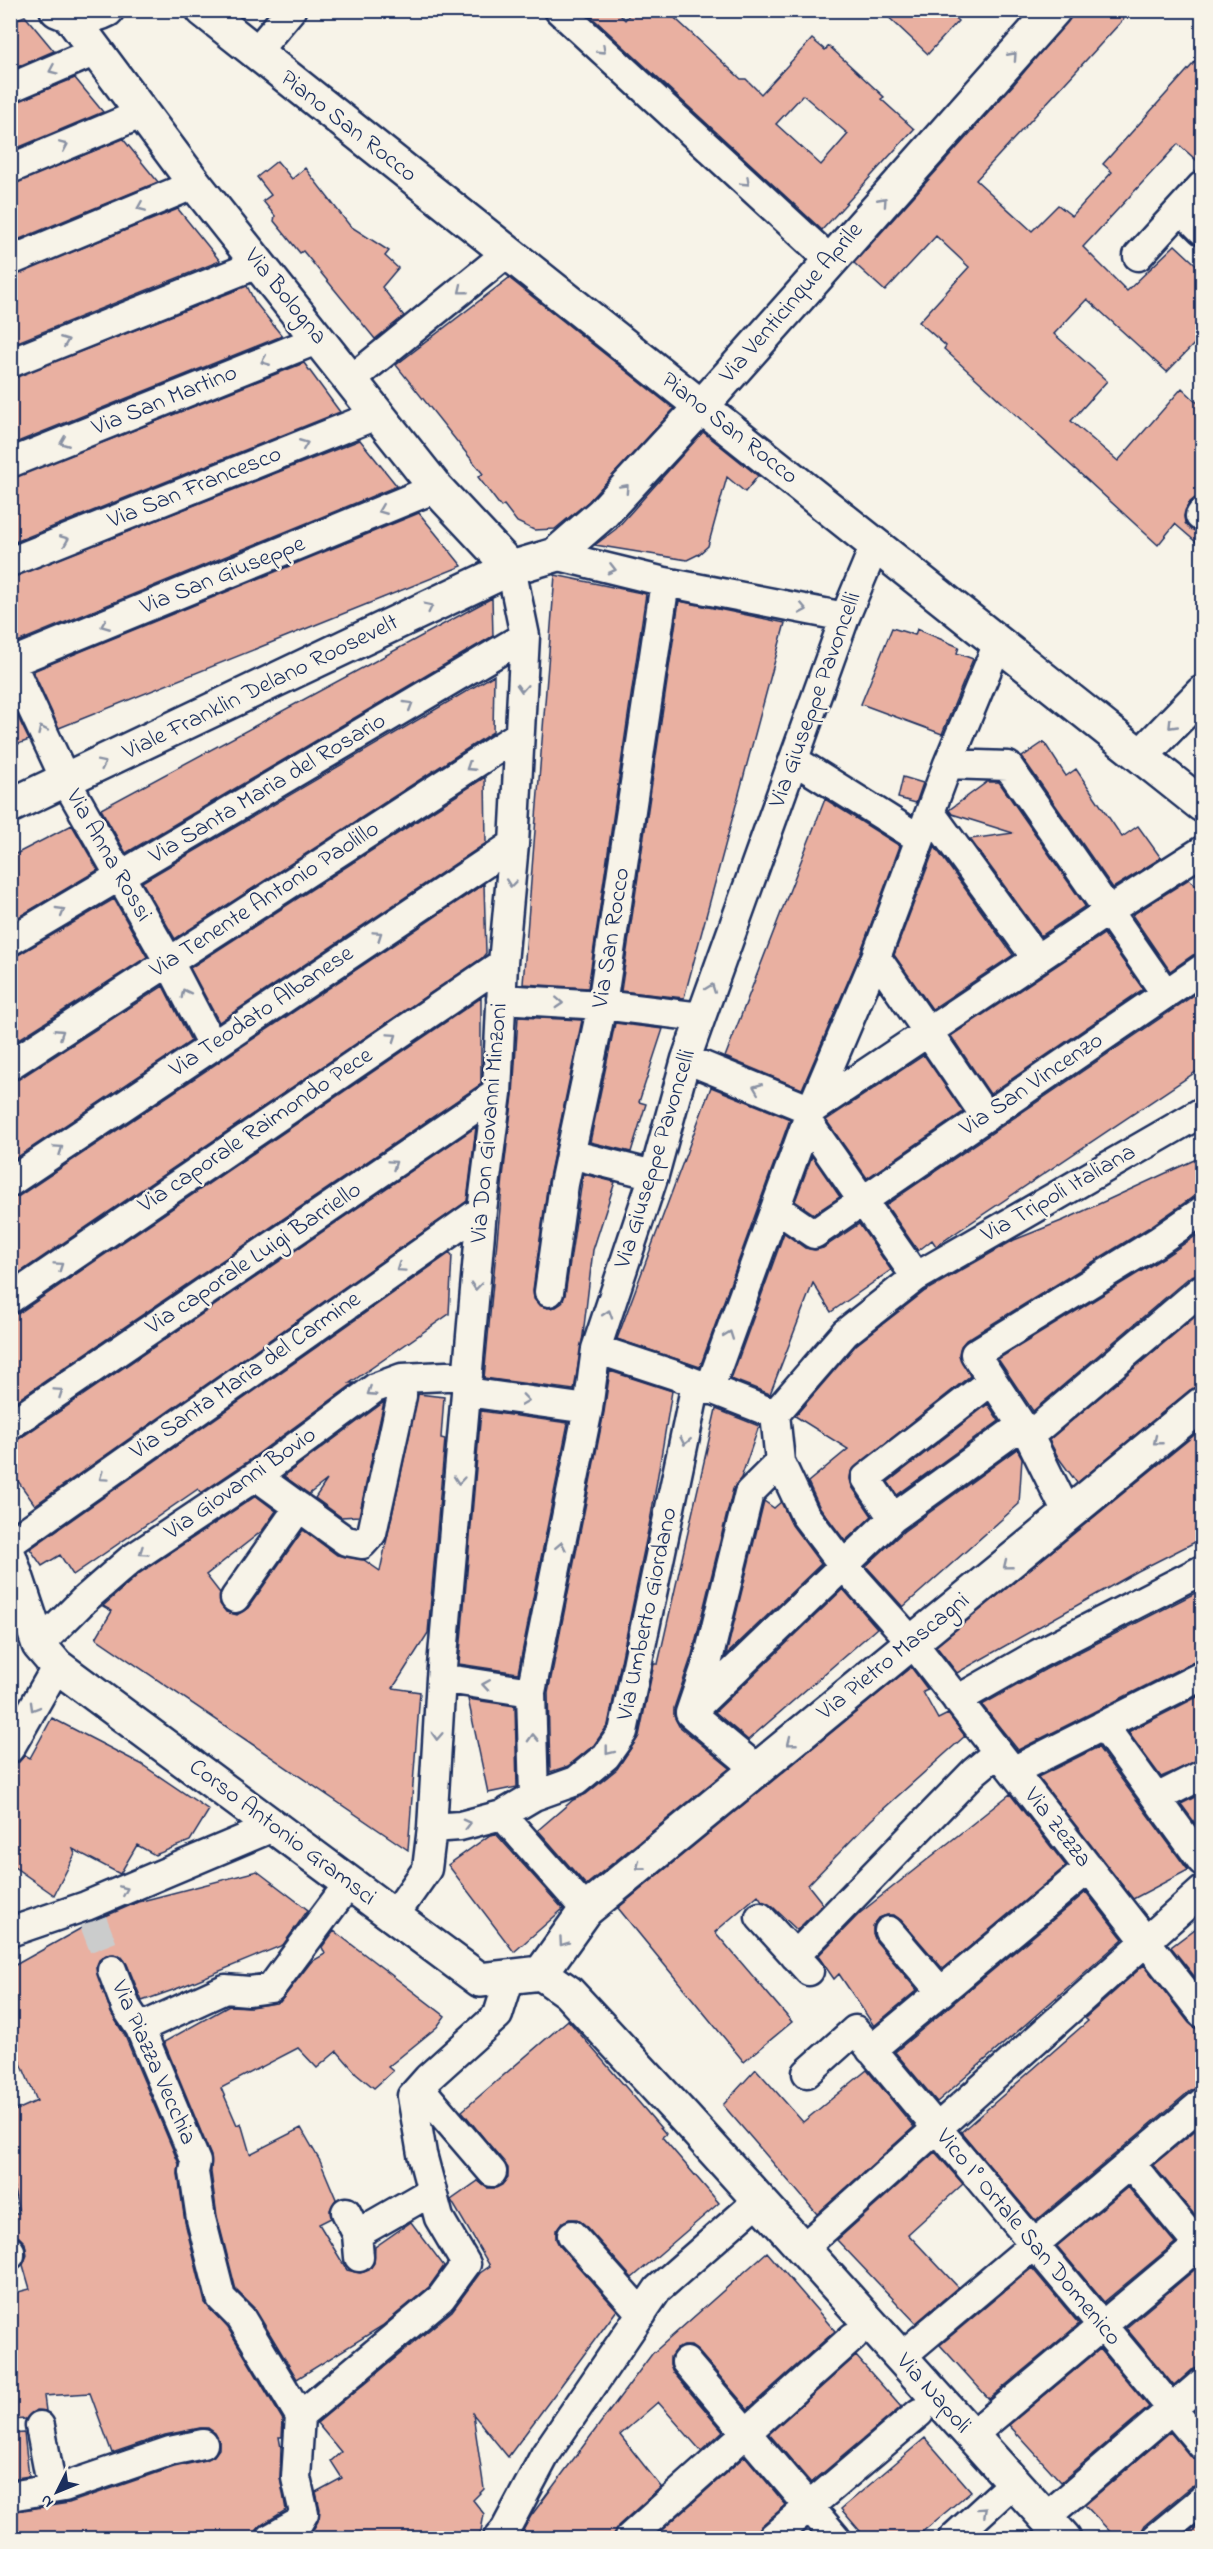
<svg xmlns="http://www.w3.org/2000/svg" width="1213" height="2549" font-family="'Indie Flower',sans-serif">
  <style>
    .building { fill: #e9b0a1; stroke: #1b2f5e; stroke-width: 1.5; fill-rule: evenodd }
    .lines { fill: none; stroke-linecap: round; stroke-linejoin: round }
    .street-tunnel { stroke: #cbcccc; stroke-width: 28; stroke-dasharray: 28 14; stroke-linecap: butt }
    .street-casing { stroke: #1b2f5e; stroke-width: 33 }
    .secondary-casing { stroke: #1b2f5e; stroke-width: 38 }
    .street { stroke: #f7f3e8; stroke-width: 28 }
    .secondary { stroke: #f7f3e8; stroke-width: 33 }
    .oneway { stroke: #8991a3 }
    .labels { text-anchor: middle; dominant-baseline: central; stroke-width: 5; stroke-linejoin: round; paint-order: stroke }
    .street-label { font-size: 24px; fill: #1b2f5e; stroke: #f7f3e8 }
  </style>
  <rect width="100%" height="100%" fill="#f7f3e8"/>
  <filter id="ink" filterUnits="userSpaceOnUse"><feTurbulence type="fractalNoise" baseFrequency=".0167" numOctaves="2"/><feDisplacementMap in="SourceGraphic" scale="12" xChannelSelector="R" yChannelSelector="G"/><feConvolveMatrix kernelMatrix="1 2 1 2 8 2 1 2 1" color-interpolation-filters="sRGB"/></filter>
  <g filter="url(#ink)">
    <path class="building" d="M584,10h31l10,10 8,-10h33l75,69h5l15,15 51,-55 13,11 4,-4 55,51 -3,2 33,30 -92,101zM803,95l45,39 -27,31 -45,-41z
      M881,10h66l11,11 -30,33z
      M1076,10h56l-156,170 56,51 26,-26 14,11 40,-44 -9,-8 100,-111v113l-25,-22 -95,103 44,44 48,-46 28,26v64l-36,37 -80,-73 -33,35 53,47 -36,40 47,40 64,-73 21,20v89l-8,1 -6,5 -5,13 1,7 5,6 13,3v16l-28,-24 -17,21 -214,-196 2,-3 -27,-24 50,-55 -33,-31 -51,55 -31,-28 160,-179z
      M25,16l29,35 -44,19v-48z
      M75,78l28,34 -93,39v-47z
      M123,139l35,43 -148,61v-58z
      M277,161l15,18 13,-11 45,58 39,25 -4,5 13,12 -16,19 22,29 -29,23 -72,-88 -3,2 -26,-32 1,-5 -12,-15 8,-6 -14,-18z
      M178,209l42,52 -210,84v-68z
      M509,278l165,131 -85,92 -34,28 -21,1 -17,-8 -13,-17 -3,2 -23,-30 5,-3 -87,-109z
      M247,286l8,16 27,34 -272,109v-66z
      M304,363l36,49 -330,132v-65z
      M703,432l55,44 -13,16 -18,-15 -19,69 -9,8 -12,6 -92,-15 21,-16z
      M360,440l37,46 -387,159v-67z
      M419,513l43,53 -403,162 -26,-57z
      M555,575l91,19 -58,394 -65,-4z
      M492,598l1,38 -367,217 -25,-44z
      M679,601l106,22 -101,375 -63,-7z
      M892,628l23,7 2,-6 42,18 -2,6 16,6 -31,75 -81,-30z
      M494,675l-1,57 -318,207 -33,-57z
      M10,701l19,39 -19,7z
      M1044,742l22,34 10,-7 46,68 16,-11 23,32 -48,30 -91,-131z
      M485,777l1,66 -267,179 -29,-54z
      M903,777l20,6 -7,20 -18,-5z
      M987,782h12l86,124 -44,30 -71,-97 43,-6 -61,-19 -3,-4z
      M825,799l75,47 -39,105 -59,138 -77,-32z
      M72,825l26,45 -88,52v-65z
      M935,847l78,108 -81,54 -38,-54z
      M1189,879l14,13v61l-10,2 -23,16 -38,-56z
      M484,884l2,69 -4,5 -472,321v-81l9,-2z
      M114,899l33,58 -137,88v-88l8,-2z
      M1104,934l39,55 -153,105 -39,-58z
      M163,986l28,55 -181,121v-81l9,-2z
      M1203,989v78l-267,179 -4,-6 -14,11 -32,-46z
      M481,998v86l-471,321v-90l9,-2z
      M518,1017l64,3 -34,162 -15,108 1,9 5,6 8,3 9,-1 6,-4 3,-8 18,-121 32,8 -22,68 -10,85 -9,55 -90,-12 19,-201 10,-82z
      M615,1023l48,6 -24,73 7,2 -15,48 -41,-10z
      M924,1055l39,57 -96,66 -41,-58z
      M711,1087l79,32 -90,248 -83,-28z
      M476,1127l-9,74 -432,304 -25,-35v-29l9,-2z
      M812,1156l28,41 -26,17 -19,-13z
      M1203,1156v39l-10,2 -45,31 -182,112 -5,6 -2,9 11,21 -119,95 -1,8 2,8 20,29 -27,25 -26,-35 -11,-24 40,-33 -53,-33 61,-71 69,-54 89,-51 50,-20z
      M859,1224l32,46 -60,42 -18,-29 -43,111 -39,-15 53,-146 21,15 10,2 8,-2z
      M1203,1231v42l-12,3 -158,135 -35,-52 168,-103z
      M450,1253l2,2 -3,59 -99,69h4l-107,79 -46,31 -3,-4 -125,86 -13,-20 -18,11 -12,-17z
      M1203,1310v76l-13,4 -113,93 -19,-26 -9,-17z
      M610,1371l62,20 -21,125 -43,209 -14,20 -26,21 -18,6 -2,-79 56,-281z
      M418,1394l26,3 -3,41 4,1 -17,194 -35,55 27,4 -12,158 -312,-212 16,-27 -9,-5 37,-33 116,-77 20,15 -14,20 -56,44 14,18v11l6,8 11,3 11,-7 55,-78 34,25 27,5 16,11z
      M384,1402l-25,114 -18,1 -26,-19 12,-18 -18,14 -25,-18z
      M988,1404l11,17 -102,74 -9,-13z
      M716,1409l43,17 -18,52 -8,11 -41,166 -18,53v8l5,10 51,42 -144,117 -48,-55 35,-30 13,-6 31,-25 22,-33 15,-72h4z
      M481,1411l87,12 -50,250 -59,-9z
      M1203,1428v110l-65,33 -181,102 -21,-27z
      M1017,1449l5,9 -3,46 -116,103 -37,-41 38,-35z
      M764,1501l10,7 7,-6 11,23 29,39 -95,91z
      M843,1589l34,39 -129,112 -33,-28z
      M1203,1589v71l-8,1 -177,89 -36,-45 64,-36z
      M911,1667l17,23 -5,2 15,27 10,-5 17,22 -94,84 -63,65 15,19 -26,26 -25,-24 -10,-5 -4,-6 -43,37 77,90 -48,40 -126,-154z
      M1203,1694v65l-42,18 -33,-45z
      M468,1699l47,7 2,81 -29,6z
      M52,1718l89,46 68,46 -19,31 -35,14 -18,-10 -17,29 -47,-25 2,5 -21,41 -44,-31v-100l9,-2 6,-7 5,3z
      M1098,1747l90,123 -55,29 -95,-122z
      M1203,1793v41l-22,-30z
      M1010,1794l56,72 -123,103 -42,-49 -7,-5h-7l-8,3 -6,8v7l3,8 41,49 -43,36 -35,-52 -5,5 -16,-23 42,-43z
      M496,1834l67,75 -49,43 -66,-87 42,-30z
      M257,1871l51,39 -25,35 -107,44 -34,12 -15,-37 -5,-7 -8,-3 -8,1 -7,5 -3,8 15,45 14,23 54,128 -1,10 7,48 20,81 23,25 55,92 -1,17h-3l2,11 -1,29 6,33 -23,14 -6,6 -2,8h-245v-26l59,-9 105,-36 32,-7 8,-4 5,-7v-8l-4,-8 -7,-5h-8l-35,7 -53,18 -22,-60 -46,3 2,15 -10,-1 -10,9 -16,1v-126l20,-5 -7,-24 4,-10 -2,-12 -6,-6 -6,-2 -3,-7v-12l9,-3 -9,-43v-57l27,-12 -17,-40 -10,5v-98l84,-47 44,-19z
      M1086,1892l37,47 -186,163 -42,-50z
      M1203,1923v64l-32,-40z
      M334,1931l111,85 -8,11 -49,40 5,4 -19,17 -18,-15 -19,-22 -20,17 -19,-20 -77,40 16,37 4,-2 9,31 51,-26 19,33 16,38 -6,11 1,8 -12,6 28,46 13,3 9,-3 5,-7 1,-16 36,-25 33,44 -15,21 -47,39 -85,53 -42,-70 -19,-19 -19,-74 -6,-44v-16l-47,-114 65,-36 22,1 29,-5 31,-40 14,-8 -3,-7z
      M1144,1965l45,58 6,5 8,1v58l-12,3 -155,131 -75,-89 127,-111 -3,-3z
      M568,2020l98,114 -4,3 57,66 -87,75 -48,-54 -7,-5h-8l-8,4 -5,7v9l3,6 58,65 -109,147 -35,-43 11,75 -11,11 11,14 -3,17 -8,7h-169l8,-6 6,-11 2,-12 -4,-17 26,-14 -11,-17 10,-9 -24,-29 135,-112 28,-38 10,-7 -39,-66 27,-19 9,7h9l6,-3 6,-8v-9l-46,-57z
      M756,2069l47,53 64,-52 47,57 -97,87 -94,-109z
      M1203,2124v101l-50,-60z
      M935,2152l28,32 -55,50 50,53 -42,36 -79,-83z
      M1128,2187l47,56 -71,59 -47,-56z
      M767,2252l68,79 -87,78 -50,-58 -7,-5h-7l-8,3 -6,8v7l3,8 50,59 -22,20 -43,-49 -38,33 41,52 -43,39 -5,12h-94l12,-22 121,-162z
      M1199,2266h4v101l-11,3 -18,16 -48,-58z
      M1032,2268l47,56 -90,75 -49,-54z
      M1100,2349l49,58 -88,75 -52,-57z
      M856,2356l45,51 -90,76 -42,-49z
      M1170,2432l20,24 13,5v23l-12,3 -46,38 -4,7 -1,6h-24l-31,-33z
      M24,2433l5,43 -19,3v-45z
      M925,2438l46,53 -56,47h-49l-25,-29z
      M745,2456l41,49 -25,21 -5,12h-103z
      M1203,2521v17h-22z"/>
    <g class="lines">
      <path class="street-tunnel" d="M93,1921l19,49"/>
      <defs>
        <path id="street" d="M559,10l271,250
          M255,53l36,-43
          M10,88l86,-37
          M10,169l133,-56
          M1181,209l21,21
          M1138,256l64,-70
          M10,261l185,-77
          M10,363l248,-99
          M352,379l155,-126
          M10,463l309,-124
          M1200,516l2,-3
          M555,555l110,27 180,35
          M10,562l369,-148
          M794,760l126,79
          M948,764l60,2 158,228
          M930,812l107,147
          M10,941l515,-305
          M876,957l72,-193 50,-121
          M501,999l101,6 99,12
          M212,1045l-43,-83 -103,-181 -55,-118h-1l426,-175
          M686,1059l125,51
          M10,1065l509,-330
          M1202,1112l-286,165 -71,56 -70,81 5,48 25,53 38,50 69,77 290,371
          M986,1117l-58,-85 180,-121 94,-60
          M807,1121l109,156
          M570,1154l84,21
          M10,1182l504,-338
          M776,1208l38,26 388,-265
          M549,1292l15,-108 38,-179 63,-423
          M10,1299l493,-336
          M596,1349l79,26 100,39
          M709,1390l102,-280 65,-153 52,75 -117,78
          M467,1392l121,17
          M10,1425l487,-332
          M1029,1436l173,-147
          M256,1476l90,65 16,3 10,-11 30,-137v-18
          M1068,1515l-39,-79 -54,-82 182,-112 45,-31
          M893,1518l-27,-40 125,-97
          M10,1543l472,-333
          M235,1598l64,-91
          M39,1645l45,-45 46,-40 126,-84 119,-88 27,-10 66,-3
          M441,1678l90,14
          M957,1700l81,-46 164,-84
          M690,1713l203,-195 129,-93
          M1103,1725l99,136
          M10,1748l47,-82
          M757,1769l-67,-56 18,-53 41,-167 31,-31
          M1013,1771l189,-95
          M534,1796l-3,-104 57,-283 8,-60 58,-174 32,-116 15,-42 144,-400 30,-72
          M1157,1798l45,-23
          M502,1815l84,95
          M432,1828l28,-2 42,-11 32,-19 42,-15 30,-25 17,-24 73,-348
          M394,1916l33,-47 5,-41 9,-150 41,-468 15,-117 6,-130 11,-119 11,-208 -14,-68
          M760,1917l49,54
          M889,1931l52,61
          M10,1932l76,-26 187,-79
          M795,1956l179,-184 24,-20
          M112,1970l14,37 14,21 56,134 -2,10 7,47 20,79 20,20 59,98
          M140,2028l85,-39 24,2 22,-3 78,-105
          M871,2050l218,-182
          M807,2073l48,-43 347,415
          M420,2088l72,84
          M1130,2163l72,87
          M346,2212l11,22 2,23
          M357,2234l75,-43
          M572,2235l70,79
          M801,2250l401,-359
          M10,2251v4
          M910,2349l292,-246
          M686,2362l150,176
          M300,2416l141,-118 25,-34 -27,-46 -17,-64 -10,-58 16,-18 70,-63 12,-38
          M40,2426l12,63
          M971,2436l231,-194
          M10,2496l54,-9 106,-36 33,-7
          M1045,2518l157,-135
          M271,2538l27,-15 6,-10 -8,-35 4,-62
          M498,2538l7,-8 40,-75 113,-166 100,-88
          M629,2538l224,-201
          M772,2538l147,-125
          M953,2538l60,-55
          M1156,2538l46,-38"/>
        <path id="secondary" d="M57,10c17,8 33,9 50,0
          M203,10l999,795
          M70,16l125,168 241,304 75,80
          M1141,756l61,-63
          M10,806l501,-238 44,-13 47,-41 99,-107 353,-397
          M10,1558l29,87 18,21 423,314 61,-7
          M541,1973l45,-63 616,-506
          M541,1973l27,19 116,125 380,421"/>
      </defs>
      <use href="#street" class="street-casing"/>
      <use href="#secondary" class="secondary-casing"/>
      <use href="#street" class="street"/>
      <use href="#secondary" class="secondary"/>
    </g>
    <defs><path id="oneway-chevron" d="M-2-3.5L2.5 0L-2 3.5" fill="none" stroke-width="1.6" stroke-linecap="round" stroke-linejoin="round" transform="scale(1.5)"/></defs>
    <g class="oneway">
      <use href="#oneway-chevron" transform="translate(602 50) rotate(43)"/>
      <use href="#oneway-chevron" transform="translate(1013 56) rotate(-48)"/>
      <use href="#oneway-chevron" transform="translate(53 70) rotate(156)"/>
      <use href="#oneway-chevron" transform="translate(64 146) rotate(-23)"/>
      <use href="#oneway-chevron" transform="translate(746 182) rotate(43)"/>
      <use href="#oneway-chevron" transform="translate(883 201) rotate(-48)"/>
      <use href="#oneway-chevron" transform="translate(141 207) rotate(157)"/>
      <use href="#oneway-chevron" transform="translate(462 290) rotate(141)"/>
      <use href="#oneway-chevron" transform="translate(65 341) rotate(-22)"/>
      <use href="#oneway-chevron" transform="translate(265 361) rotate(158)"/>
      <use href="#oneway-chevron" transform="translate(64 442) rotate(158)"/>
      <use href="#oneway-chevron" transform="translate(304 444) rotate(-22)"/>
      <use href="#oneway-chevron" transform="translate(625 488) rotate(-47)"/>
      <use href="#oneway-chevron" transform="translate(382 510) rotate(158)"/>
      <use href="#oneway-chevron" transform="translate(65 540) rotate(-22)"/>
      <use href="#oneway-chevron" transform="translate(612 569) rotate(14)"/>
      <use href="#oneway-chevron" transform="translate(429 607) rotate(-26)"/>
      <use href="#oneway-chevron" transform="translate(803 609) rotate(11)"/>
      <use href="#oneway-chevron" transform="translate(105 625) rotate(158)"/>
      <use href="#oneway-chevron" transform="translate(522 688) rotate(93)"/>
      <use href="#oneway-chevron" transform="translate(409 705) rotate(-31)"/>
      <use href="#oneway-chevron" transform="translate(1172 725) rotate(134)"/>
      <use href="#oneway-chevron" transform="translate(42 730) rotate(-115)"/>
      <use href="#oneway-chevron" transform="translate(102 764) rotate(-26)"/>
      <use href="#oneway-chevron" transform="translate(470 767) rotate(147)"/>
      <use href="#oneway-chevron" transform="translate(511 883) rotate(96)"/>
      <use href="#oneway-chevron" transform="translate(61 911) rotate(-30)"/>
      <use href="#oneway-chevron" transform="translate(378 935) rotate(-34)"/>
      <use href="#oneway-chevron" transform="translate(711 988) rotate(-70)"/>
      <use href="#oneway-chevron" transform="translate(185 993) rotate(-117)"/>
      <use href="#oneway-chevron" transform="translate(559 1003) rotate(3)"/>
      <use href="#oneway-chevron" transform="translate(60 1033) rotate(-33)"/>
      <use href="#oneway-chevron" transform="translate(393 1037) rotate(-34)"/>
      <use href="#oneway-chevron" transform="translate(757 1088) rotate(-158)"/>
      <use href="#oneway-chevron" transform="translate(59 1149) rotate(-34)"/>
      <use href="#oneway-chevron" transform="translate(393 1164) rotate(-34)"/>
      <use href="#oneway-chevron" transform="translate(59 1266) rotate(-34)"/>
      <use href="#oneway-chevron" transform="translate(400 1268) rotate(145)"/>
      <use href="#oneway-chevron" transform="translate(476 1286) rotate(95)"/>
      <use href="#oneway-chevron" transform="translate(608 1314) rotate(-72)"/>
      <use href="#oneway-chevron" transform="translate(729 1335) rotate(-70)"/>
      <use href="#oneway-chevron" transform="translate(59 1392) rotate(-34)"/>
      <use href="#oneway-chevron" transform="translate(371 1392) rotate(147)"/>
      <use href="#oneway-chevron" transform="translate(525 1400) rotate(8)"/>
      <use href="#oneway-chevron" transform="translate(685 1441) rotate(101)"/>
      <use href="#oneway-chevron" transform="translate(1157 1441) rotate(141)"/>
      <use href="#oneway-chevron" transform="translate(103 1477) rotate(145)"/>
      <use href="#oneway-chevron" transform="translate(459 1480) rotate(95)"/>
      <use href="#oneway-chevron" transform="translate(561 1546) rotate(-79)"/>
      <use href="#oneway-chevron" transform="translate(143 1552) rotate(146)"/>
      <use href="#oneway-chevron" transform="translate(1007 1565) rotate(141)"/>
      <use href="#oneway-chevron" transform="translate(486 1685) rotate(-171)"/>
      <use href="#oneway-chevron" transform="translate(34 1707) rotate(120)"/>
      <use href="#oneway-chevron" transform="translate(437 1736) rotate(93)"/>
      <use href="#oneway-chevron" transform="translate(533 1738) rotate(-92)"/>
      <use href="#oneway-chevron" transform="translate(791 1742) rotate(141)"/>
      <use href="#oneway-chevron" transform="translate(609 1751) rotate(128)"/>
      <use href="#oneway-chevron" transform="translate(467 1824) rotate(-14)"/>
      <use href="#oneway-chevron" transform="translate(640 1866) rotate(141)"/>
      <use href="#oneway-chevron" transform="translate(124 1890) rotate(-23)"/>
      <use href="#oneway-chevron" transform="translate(563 1942) rotate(125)"/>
      <use href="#oneway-chevron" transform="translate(983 2511) rotate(-42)"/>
    </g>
  </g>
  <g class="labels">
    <g class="street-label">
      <text transform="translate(348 127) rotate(38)">Piano San Rocco</text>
      <text transform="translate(285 297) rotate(51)">Via Bologna</text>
      <text transform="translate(792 303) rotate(-49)">Via Venticinque Aprile</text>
      <text transform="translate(165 401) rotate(-22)">Via San Martino</text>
      <text transform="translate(729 429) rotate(38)">Piano San Rocco</text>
      <text transform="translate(195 488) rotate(-22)">Via San Francesco</text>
      <text transform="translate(223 576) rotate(-22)">Via San Giuseppe</text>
      <text transform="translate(261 688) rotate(-26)">Viale Franklin Delano Roosevelt</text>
      <text transform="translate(816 700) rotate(-70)">Via Giuseppe Pavoncelli</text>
      <text transform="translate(268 789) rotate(-31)">Via Santa Maria del Rosario</text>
      <text transform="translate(108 856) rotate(60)">Via Anna Rossi</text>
      <text transform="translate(265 900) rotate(-33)">Via Tenente Antonio Paolillo</text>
      <text transform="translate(612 938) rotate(-81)">Via San Rocco</text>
      <text transform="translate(262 1012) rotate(-34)">Via Teodato Albanese</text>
      <text transform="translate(1032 1085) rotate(-34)">Via San Vincenzo</text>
      <text transform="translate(490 1123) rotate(-85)">Via Don Giovanni Minzoni</text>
      <text transform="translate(256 1131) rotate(-34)">Via caporale Raimondo Pece</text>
      <text transform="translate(656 1159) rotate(-73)">Via Giuseppe Pavoncelli</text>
      <text transform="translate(1059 1194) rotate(-30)">Via Tripoli Italiana</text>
      <text transform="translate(254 1259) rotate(-34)">Via caporale Luigi Barriello</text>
      <text transform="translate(246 1376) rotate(-35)">Via Santa Maria del Carmine</text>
      <text transform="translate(241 1484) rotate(-35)">Via Giovanni Bovio</text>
      <text transform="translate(648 1614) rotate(-78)">Via Umberto Giordano</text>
      <text transform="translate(894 1657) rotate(-39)">Via Pietro Mascagni</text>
      <text transform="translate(1057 1828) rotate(52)">Via Zezza</text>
      <text transform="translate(282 1833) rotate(37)">Corso Antonio Gramsci</text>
      <text transform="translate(153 2063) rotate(66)">Via Piazza Vecchia</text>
      <text transform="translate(1028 2238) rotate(50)">Vico I° Ortale San Domenico</text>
      <text transform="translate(933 2394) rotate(48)">Via Napoli</text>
    </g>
  </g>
  <rect width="1213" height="2549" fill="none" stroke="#f7f3e8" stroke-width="36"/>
  <rect x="18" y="18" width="1177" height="2513" fill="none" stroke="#1b2f5e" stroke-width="2" filter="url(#ink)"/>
  <g transform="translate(57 2492) rotate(227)" stroke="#f7f3e8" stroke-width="4.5" paint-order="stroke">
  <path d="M0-4.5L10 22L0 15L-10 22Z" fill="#1b2f5e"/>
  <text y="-9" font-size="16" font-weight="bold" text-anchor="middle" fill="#1b2f5e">N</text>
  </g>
</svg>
